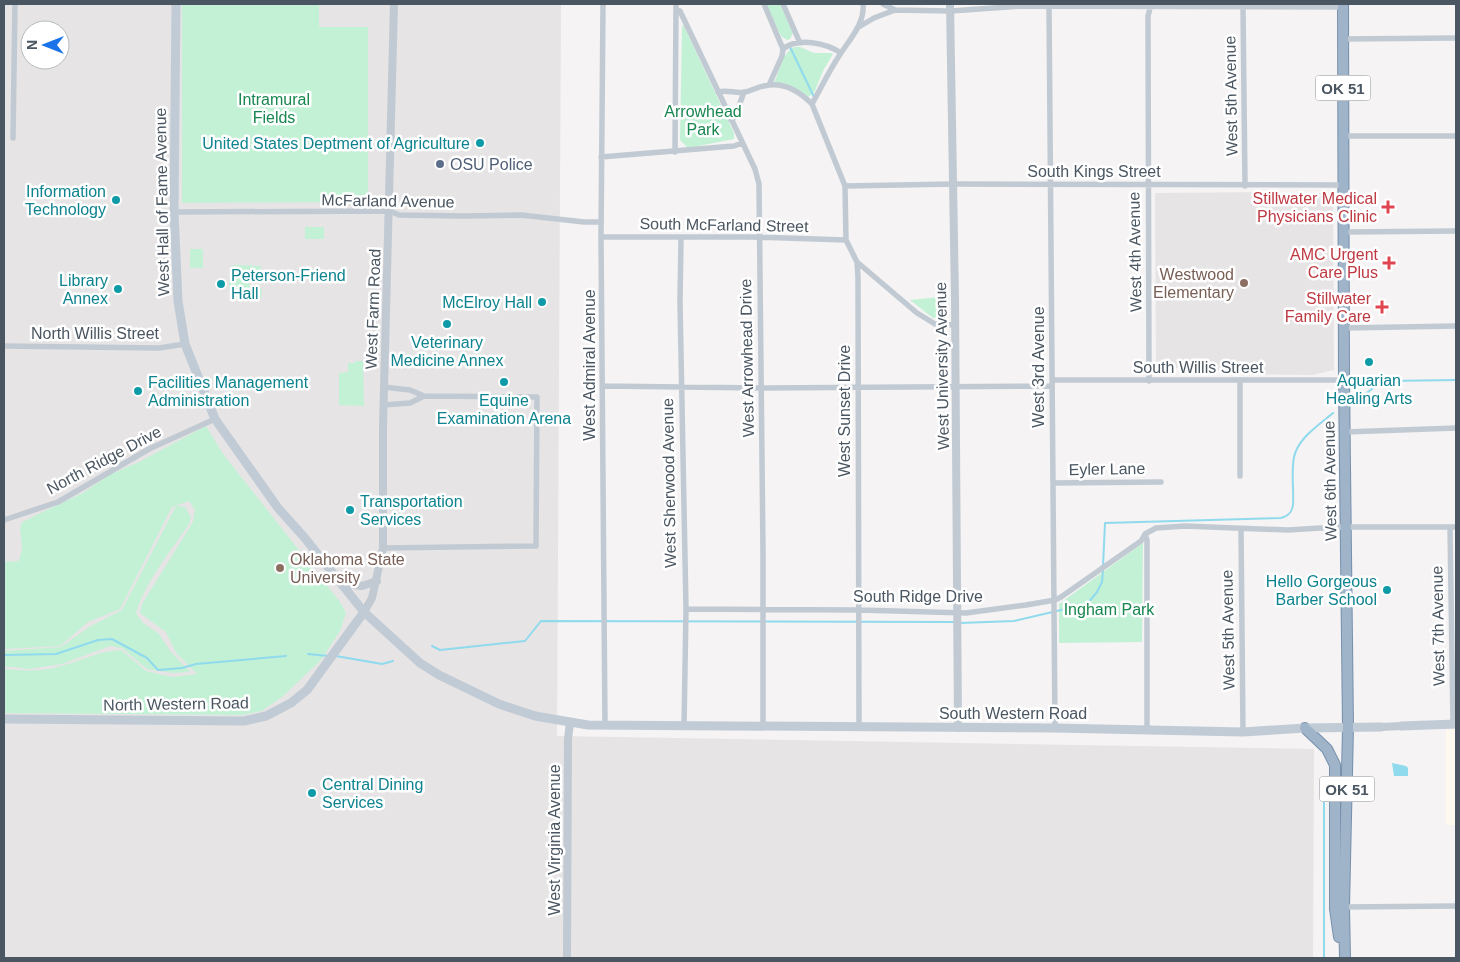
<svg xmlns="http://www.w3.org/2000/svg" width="1460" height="962" font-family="Helvetica,sans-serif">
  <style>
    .commercial { fill: #fdf9ef }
    .education { fill: #e6e4e5; fill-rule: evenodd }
    .green { fill: #c3f1d5 }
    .water { fill: #90daee }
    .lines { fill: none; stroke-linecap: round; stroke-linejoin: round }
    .stream { stroke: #90daee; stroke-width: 2 }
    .trunk-casing { stroke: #7690ad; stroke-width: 12 }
    .minor { stroke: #c1cad2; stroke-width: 5.5 }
    .tertiary { stroke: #c1cad2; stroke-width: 8 }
    .secondary { stroke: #c1cbd6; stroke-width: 9 }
    .trunk { stroke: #9fb4c9; stroke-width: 10 }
    .culture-dot { fill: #0f9aa8; stroke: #fff; stroke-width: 2 }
    .service-dot { fill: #5c6f8a; stroke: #fff; stroke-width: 2 }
    .health-dot { fill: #e0444e; stroke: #fff; stroke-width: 2 }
    .education-dot { fill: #8d6e63; stroke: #fff; stroke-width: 2 }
    .labels { text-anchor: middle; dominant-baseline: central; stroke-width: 5; stroke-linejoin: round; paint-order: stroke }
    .shield { fill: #fff; stroke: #808990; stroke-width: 1 }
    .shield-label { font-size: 15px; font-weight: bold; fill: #4a5661 }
    .street-label { font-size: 16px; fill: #4a5661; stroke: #fff }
    .park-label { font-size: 16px; fill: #17864f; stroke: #fff }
    .culture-label { font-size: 16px; fill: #0d838f; stroke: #fff; text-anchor: end }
    .service-label { font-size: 16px; fill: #4e5e75; stroke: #fff; text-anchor: start }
    .health-label { font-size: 16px; fill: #be3a42; stroke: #fff; text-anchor: end }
    .education-label { font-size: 16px; fill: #785e54; stroke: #fff; text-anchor: end }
  </style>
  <rect width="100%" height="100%" fill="#f5f3f3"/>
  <path class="commercial" d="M1456,729v96h-10v-95z"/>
  <path class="education" d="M4,4h557l-4,732 757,13 -1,209h-1309zM30,30h30v30h-30z
    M1275,192h4l2,8h17l3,-7h29l3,3 1,174 -22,5 -76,-1 -8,-7h-3l-12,7 -7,-2 -5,-4 -4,-2 -41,4 -1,-177z"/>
  <path class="green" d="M182,4h137v23h49v175l-186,1z
    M766,4h14l13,29 -3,6 -3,1 -6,-4z
    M683,24l51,109v6l-46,9 -8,-8 2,-112z
    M794,47h6l14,6h17l2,1 -10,17 -9,22 -6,4 -34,-14c6,-12 7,-29 20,-36z
    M305,227h19v12h-19z
    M190,249h13v19h-13z
    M236,265l25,1v8h-12l-1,6 2,7 12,2 -1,9h-4l-1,1 -25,-2v-5h-2l1,-26z
    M949,296l-1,22h-15l-23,-18z
    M355,361h8l1,45 -25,-1v-32l9,-1v-9h7z
    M206,426l17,28 117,148 6,11 -6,18 -19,29 -38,36 -21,15 -20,4 -238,-2v-44c20,2 41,3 61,-4 21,-6 34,-14 56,-15l25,21 26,6 25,-3 -21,-21 -10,-21 -26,-19 2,-9 51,-82 2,-12 -6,-9 -17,6 -52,102 -32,13 -28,24 -56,3v-87l15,-1 3,-12 -2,-21 2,-6 61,-29 26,-18 30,-13z
    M176,506l9,1 6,10 -2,7c-19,28 -43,57 -53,89l7,10 16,11 12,18 19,20 -17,1 -26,-4 -25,-21 -12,-2 -48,18 -33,5 -25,-3v-15l57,-4 28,-20 33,-17z
    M1143,543l-1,99 -83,1v-39z"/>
  <path class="water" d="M1392,763l14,3 2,2v8h-14z"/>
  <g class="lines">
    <path class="stream" d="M790,47l24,50
      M1359,399l18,-14 9,-4 70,-1
      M1103,566l2,-43 176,-5c8,-2 11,-6 12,-13 1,-15 -2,-33 1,-48 4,-19 25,-32 39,-44
      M960,623l54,-2 73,-17 10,-12 5,-10 1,-11
      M432,646l8,4 85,-9 16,-20 414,1
      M308,654l20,2
      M4,655l52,-1 42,-14 14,-1 35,19 11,12 24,-2 14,-4 90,-8
      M336,656l46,8 11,-3
      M1324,800v158"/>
    <defs>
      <path id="trunk" d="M1343,4l1,376 4,347 -4,180 1,51
        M1305,728l22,21 8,16v144l4,28"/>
    </defs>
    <use href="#trunk" class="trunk-casing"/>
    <path class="minor" d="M603,4l-2,233 4,489
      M764,4l19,45 -1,7 -13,29
      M783,4l17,39
      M883,4l12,6 56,1 70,-5 321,1
      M1049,6l6,722
      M1243,6l2,180
      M676,10l4,1 75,158 4,15 4,368v175
      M857,28l17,-10 21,-8
      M1342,39l114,-1
      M783,49c15,-12 43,-6 58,4
      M718,92c9,-3 18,2 27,0 6,-1 12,-5 19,-6 19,-5 35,5 48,18
      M731,120l4,-3 9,-25
      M1344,136h112
      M13,138l2,-134
      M675,152l1,-148
      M601,157l133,-11 8,-3
      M845,186l109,-2 390,1
      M174,212l216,-1 9,4 65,1 57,-1 63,7h17
      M1344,232l112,-1
      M601,237h151l94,3
      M681,238l-1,64 6,307 -2,118
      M857,262l60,51 18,11 20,1
      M1344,328l112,-2
      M4,346l155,2 26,-4
      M1052,380h292
      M1240,380v96
      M1149,381l-1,-365 3,-12
      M603,386l157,2 292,-2
      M384,405l26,-2 14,-7
      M1345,432l111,-4
      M1053,483l108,-1
      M4,520l54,-18 91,-53 66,-30
      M1450,527l3,197
      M1241,529l2,203
      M1145,534l2,6v189
      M383,548l153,-2 1,-149 -113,-1 -14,-6 -26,-3
      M686,609l173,1 107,3 60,-8 29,-5 6,-3 80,-56 4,-7 11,-6 29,-2 103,4 49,-3h119
      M859,728l-1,-451 -1,-15 -11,-22 -1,-54 -33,-82c9,-16 17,-33 27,-48 10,-16 26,-32 24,-52
      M1344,907l112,-1"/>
    <path class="tertiary" d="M950,4l5,295 3,429
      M343,584l19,2 15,-5
      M364,612l8,-14 11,-50v-121l11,-423
      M1381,727l20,-1
      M567,958l1,-219 2,-16"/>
    <path class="secondary" d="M176,4l-2,208 4,89 7,43 30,75 63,89 26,29 60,75 56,51 19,12 60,29 36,12 53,9 467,3 188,4 62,-4 76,-1
      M4,719l240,2 22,-5 25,-13 16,-13 57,-78
      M1401,726l55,-2"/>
    <use href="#trunk" class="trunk"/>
  </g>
  <g class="culture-dot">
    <circle cx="480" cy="143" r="5"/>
    <circle cx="116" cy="200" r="5"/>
    <circle cx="221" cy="284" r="5"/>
    <circle cx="118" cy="289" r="5"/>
    <circle cx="542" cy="302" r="5"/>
    <circle cx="447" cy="324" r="5"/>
    <circle cx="1369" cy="362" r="5"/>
    <circle cx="504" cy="382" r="5"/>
    <circle cx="138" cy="391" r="5"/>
    <circle cx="350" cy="510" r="5"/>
    <circle cx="1387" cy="590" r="5"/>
    <circle cx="312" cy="793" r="5"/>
  </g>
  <circle class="service-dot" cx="440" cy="164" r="5"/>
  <g class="health-dot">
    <path d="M1385.5 199.5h5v5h5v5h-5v5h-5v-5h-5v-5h5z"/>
    <path d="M1386.5 255.5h5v5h5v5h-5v5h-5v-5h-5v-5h5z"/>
    <path d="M1379.5 299.5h5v5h5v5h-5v5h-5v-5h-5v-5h5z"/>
  </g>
  <g class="education-dot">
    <circle cx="1244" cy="283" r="5"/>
    <circle cx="280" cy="568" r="5"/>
  </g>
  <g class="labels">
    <g class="shield">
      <rect x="1315.5" y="75.5" width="55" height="25" rx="4"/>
      <rect x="1319.5" y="776.5" width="55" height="25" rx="4"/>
    </g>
    <g class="shield-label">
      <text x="1343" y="88">OK 51</text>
      <text x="1347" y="789">OK 51</text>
    </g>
    <g class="street-label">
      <text transform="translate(1231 96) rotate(-91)">West 5th Avenue</text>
      <text x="1094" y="171">South Kings Street</text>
      <text transform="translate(388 201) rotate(1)">McFarland Avenue</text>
      <text transform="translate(162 202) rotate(-91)">West Hall of Fame Avenue</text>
      <text transform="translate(724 225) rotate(1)">South McFarland Street</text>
      <text transform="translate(1135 252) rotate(-91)">West 4th Avenue</text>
      <text transform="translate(373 309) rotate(-88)">West Farm Road</text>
      <text x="95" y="333">North Willis Street</text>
      <text transform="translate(747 358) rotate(-91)">West Arrowhead Drive</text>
      <text transform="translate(589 365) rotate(-90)">West Admiral Avenue</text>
      <text transform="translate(942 366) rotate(-91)">West University Avenue</text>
      <text transform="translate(1038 367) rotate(-90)">West 3rd Avenue</text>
      <text x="1198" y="367">South Willis Street</text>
      <text transform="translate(844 411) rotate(-90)">West Sunset Drive</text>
      <text transform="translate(104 460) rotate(-28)">North Ridge Drive</text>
      <text transform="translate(1107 469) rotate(-1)">Eyler Lane</text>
      <text transform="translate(1330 481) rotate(-91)">West 6th Avenue</text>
      <text transform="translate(669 483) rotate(-91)">West Sherwood Avenue</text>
      <text x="918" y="596">South Ridge Drive</text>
      <text transform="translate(1438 626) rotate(-91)">West 7th Avenue</text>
      <text transform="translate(1228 630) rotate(-91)">West 5th Avenue</text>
      <text transform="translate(176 704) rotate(-1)">North Western Road</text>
      <text x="1013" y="713">South Western Road</text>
      <text transform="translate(554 840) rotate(-90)">West Virginia Avenue</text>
    </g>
    <g class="park-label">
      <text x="274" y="99">Intramural<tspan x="274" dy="18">Fields</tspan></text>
      <text x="703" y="111">Arrowhead<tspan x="703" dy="18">Park</tspan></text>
      <text x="1109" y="609">Ingham Park</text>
    </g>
    <g class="culture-label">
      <text x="470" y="143">United States Deptment of Agriculture</text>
      <text x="106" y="191">Information<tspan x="106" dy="18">Technology</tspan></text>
      <text x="231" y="275" text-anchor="start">Peterson-Friend<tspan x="231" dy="18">Hall</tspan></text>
      <text x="108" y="280">Library<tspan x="108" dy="18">Annex</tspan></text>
      <text x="532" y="302">McElroy Hall</text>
      <text x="447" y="342" text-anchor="middle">Veterinary<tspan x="447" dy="18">Medicine Annex</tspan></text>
      <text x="1369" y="380" text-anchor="middle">Aquarian<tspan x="1369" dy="18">Healing Arts</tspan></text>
      <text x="148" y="382" text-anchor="start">Facilities Management<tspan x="148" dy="18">Administration</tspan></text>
      <text x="504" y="400" text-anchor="middle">Equine<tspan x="504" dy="18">Examination Arena</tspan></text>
      <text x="360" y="501" text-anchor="start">Transportation<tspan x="360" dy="18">Services</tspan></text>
      <text x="1377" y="581">Hello Gorgeous<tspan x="1377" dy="18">Barber School</tspan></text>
      <text x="322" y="784" text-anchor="start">Central Dining<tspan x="322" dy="18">Services</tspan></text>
    </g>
    <g class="service-label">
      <text x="450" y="164">OSU Police</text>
    </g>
    <g class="health-label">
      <text x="1377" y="198">Stillwater Medical<tspan x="1377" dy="18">Physicians Clinic</tspan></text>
      <text x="1378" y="254">AMC Urgent<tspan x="1378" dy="18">Care Plus</tspan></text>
      <text x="1371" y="298">Stillwater<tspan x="1371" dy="18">Family Care</tspan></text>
    </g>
    <g class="education-label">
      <text x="1234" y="274">Westwood<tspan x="1234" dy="18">Elementary</tspan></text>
      <text x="290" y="559" text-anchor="start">Oklahoma State<tspan x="290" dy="18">University</tspan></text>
    </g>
  </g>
  <rect width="1460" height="962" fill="none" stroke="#4a5661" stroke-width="10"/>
  <g transform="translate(45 45) rotate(270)"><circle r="24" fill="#ffffff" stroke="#b7bbc0"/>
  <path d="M0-4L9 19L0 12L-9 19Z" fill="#1a73e8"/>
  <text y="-8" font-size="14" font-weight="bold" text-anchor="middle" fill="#4a5661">N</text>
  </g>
</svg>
